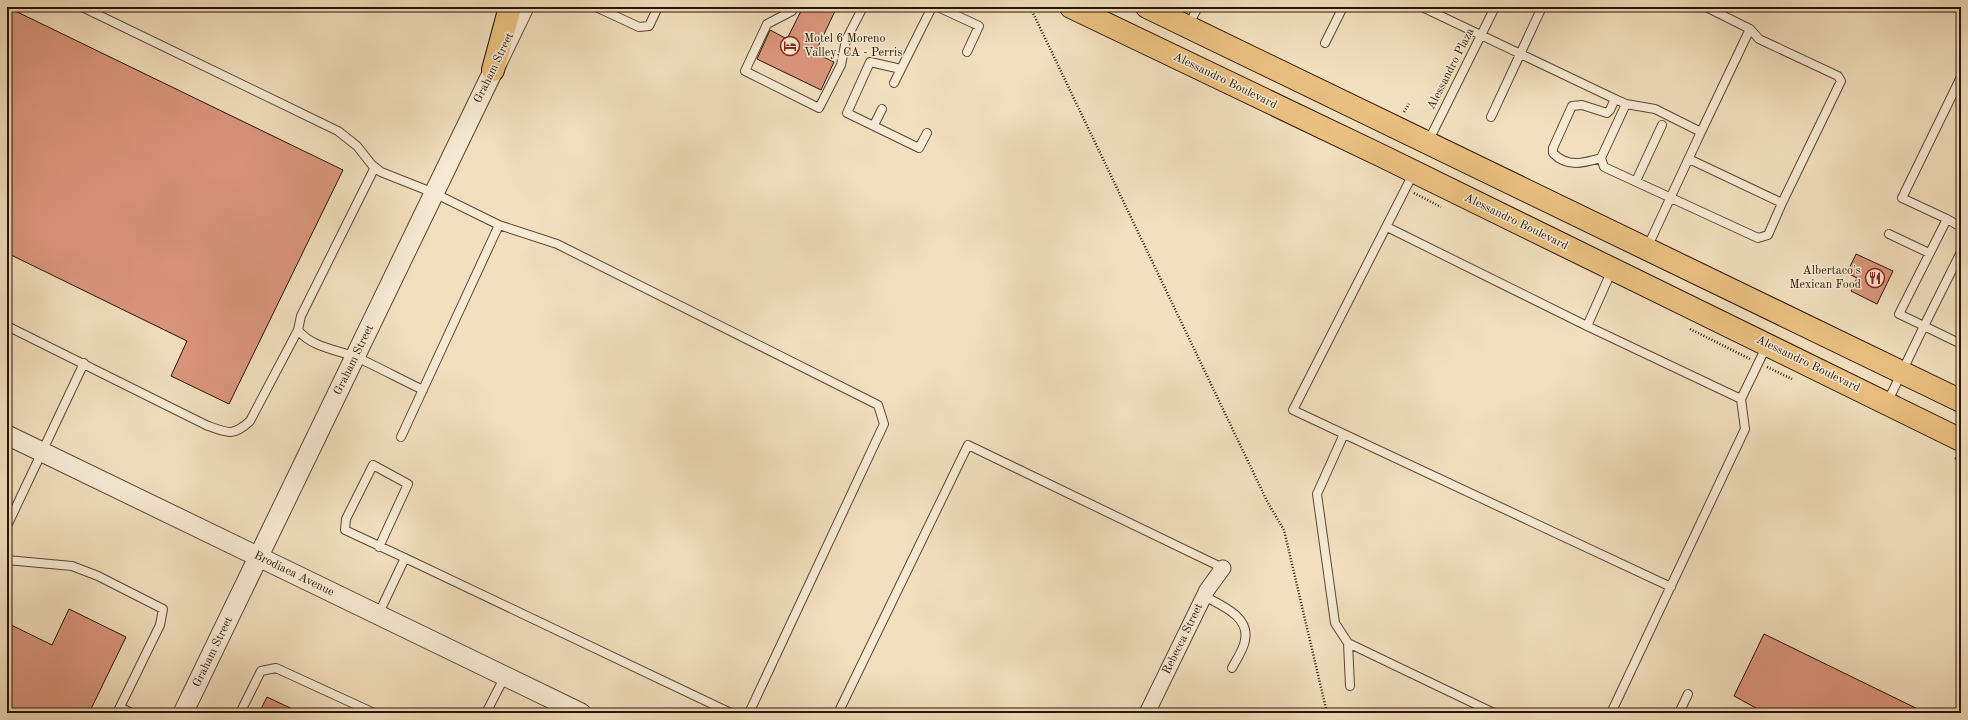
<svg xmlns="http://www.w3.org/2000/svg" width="1968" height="720" font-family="'Old Standard TT',serif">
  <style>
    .building { fill: #db967c; stroke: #281501 }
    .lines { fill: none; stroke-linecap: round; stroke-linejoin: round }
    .service-casing { stroke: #5a4830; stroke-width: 10 }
    .minor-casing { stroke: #5a4830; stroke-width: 17 }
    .tertiary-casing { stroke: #5a4830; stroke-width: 21 }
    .primary-casing { stroke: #281501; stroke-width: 24 }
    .path { stroke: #281501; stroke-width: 2.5; stroke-dasharray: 1 2; stroke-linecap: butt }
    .service { stroke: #f7ead5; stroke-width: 8 }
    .minor { stroke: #f7ead5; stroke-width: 15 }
    .tertiary { stroke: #f7ead5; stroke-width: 19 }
    .primary { stroke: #e9c07f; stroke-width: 22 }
    .labels { text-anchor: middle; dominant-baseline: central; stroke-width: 3; stroke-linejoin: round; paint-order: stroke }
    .poi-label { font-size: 12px; fill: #281501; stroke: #f7ead5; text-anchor: start }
    .street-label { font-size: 12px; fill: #281501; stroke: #f7ead5 }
  </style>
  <rect width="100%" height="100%" fill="#f2dfbe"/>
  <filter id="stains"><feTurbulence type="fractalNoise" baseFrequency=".005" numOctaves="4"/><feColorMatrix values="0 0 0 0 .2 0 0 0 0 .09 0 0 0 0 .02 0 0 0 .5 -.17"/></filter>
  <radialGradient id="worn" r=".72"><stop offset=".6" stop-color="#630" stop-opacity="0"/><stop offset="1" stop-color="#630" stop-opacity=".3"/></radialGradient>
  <path class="building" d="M7,7l336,163 -114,234 -58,-28 16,-35 -180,-88z
    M803,7h34l-22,46 19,9 -13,28 -64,-31 13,-29 17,9z
    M1856,254l37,17 -16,33 -26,-13 6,-13 -10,-5z
    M69,609l57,28 -37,76h-82v-90l45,22z
    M1764,634l162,79h-161l-31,-17z
    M267,697l34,16h-42z"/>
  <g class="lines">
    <defs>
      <path id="service" d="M82,7l256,124 19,15 15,19 9,7 53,21 65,32 -98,212
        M596,7l43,20 10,-1 9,-19
        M794,7l-2,4 -25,13 -22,47 74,37 22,-43 5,-25 17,-33
        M938,7l41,19 -12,26
        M1422,7l193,92 11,5 29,5 46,23 -54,116
        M1188,26l10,-19
        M1325,43l18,-36
        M894,83l7,-14
        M1626,104l-25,54 3,9 154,71 10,-3 14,-32
        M1491,117l51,-110
        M874,125l8,-16
        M1701,132l49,-103 -44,-22
        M927,133l-8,15 -72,-35 23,-51 31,7 31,-62
        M1428,142l67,-135
        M1601,158c-17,5 -34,10 -48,-5v-5l19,-42 10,-1 25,8 3,-3 5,-11
        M1689,159l93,44 59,-122 -3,-5 -79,-37 -9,-10
        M375,167l-74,149 -3,14c13,17 39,20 58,27 22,10 44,22 67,33
        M1636,181l26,-56
        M1947,219l14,8
        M499,225l58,19 321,161 6,19 -135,289
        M1387,227l200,99 154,73 4,30 -134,284
        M1889,234l40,19
        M1961,252l-37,74 37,18
        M7,326l199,99c21,8 27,12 44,-4l48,-91
        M1587,326l25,-56
        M1741,399l26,-54
        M1887,403l37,-77 -25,-12 48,-95 -45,-21 59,-121
        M1344,434l327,153
        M7,526l77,-163
        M379,547l29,-63 -35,-19 -27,54 -1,11 60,28
        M7,560l65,6 26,10 65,33 -3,16 -43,88
        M1204,596c16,9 46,20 41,44 -1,9 -9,20 -13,28
        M378,615l27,-57 326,155
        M1348,643l146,70
        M1350,686l-2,-43 -13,-20 -18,-129 27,-60 -51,-24 121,-238
        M120,707l11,6
        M240,713l21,-42 15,-3 98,45
        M486,713l19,-37
        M840,713v-4l128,-264 255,123
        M1679,713l9,-19"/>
      <path id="minor" d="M1147,713l60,-123 16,-22"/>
      <path id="tertiary" d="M7,435l574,278
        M183,713l341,-706"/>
      <path id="primary" d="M1071,7l311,149 579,284
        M1147,7l814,394
        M493,70l17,-63"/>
    </defs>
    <use href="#service" class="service-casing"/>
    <use href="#minor" class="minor-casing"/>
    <use href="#tertiary" class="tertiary-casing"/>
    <use href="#primary" class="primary-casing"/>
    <path class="path" d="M1032,11l236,492 16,27 43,183
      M1404,112l5,-8
      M1414,193l27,14
      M1690,329l60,30
      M1767,367l25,12
      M1955,458l6,3"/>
    <use href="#service" class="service"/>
    <use href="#minor" class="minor"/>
    <use href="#tertiary" class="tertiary"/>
    <use href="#primary" class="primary"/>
  </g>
  <defs>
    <symbol id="hotel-ring" viewBox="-11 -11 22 22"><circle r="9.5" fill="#f7ead5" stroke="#8f2418" stroke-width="1.5"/><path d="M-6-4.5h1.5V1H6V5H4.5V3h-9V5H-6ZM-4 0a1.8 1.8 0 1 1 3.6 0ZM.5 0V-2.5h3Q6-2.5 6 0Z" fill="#8f2418"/></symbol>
    <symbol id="restaurant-ring" viewBox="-11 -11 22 22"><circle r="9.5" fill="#f7ead5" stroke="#8f2418" stroke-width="1.5"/><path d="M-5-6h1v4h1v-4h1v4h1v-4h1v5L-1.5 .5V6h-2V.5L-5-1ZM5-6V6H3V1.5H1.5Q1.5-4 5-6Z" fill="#8f2418"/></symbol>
  </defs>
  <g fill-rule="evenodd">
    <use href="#hotel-ring" x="779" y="35" width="22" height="22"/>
    <use href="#restaurant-ring" x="1864" y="267" width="22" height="22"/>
  </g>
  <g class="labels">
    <g class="poi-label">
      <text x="804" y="39">Motel 6 Moreno<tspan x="804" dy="14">Valley, CA - Perris</tspan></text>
      <text x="1861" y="271" text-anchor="end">Albertaco's<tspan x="1861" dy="14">Mexican Food</tspan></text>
    </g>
    <g class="street-label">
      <text transform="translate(494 68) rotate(-64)">Graham Street</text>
      <text transform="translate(1451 69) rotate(-63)">Alessandro Plaza</text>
      <text transform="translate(1225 81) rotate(26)">Alessandro Boulevard</text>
      <text transform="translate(1516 222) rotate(26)">Alessandro Boulevard</text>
      <text transform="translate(354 360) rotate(-64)">Graham Street</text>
      <text transform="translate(1808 364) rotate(26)">Alessandro Boulevard</text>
      <text transform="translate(294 574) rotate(26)">Brodiaea Avenue</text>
      <text transform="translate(1183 639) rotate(-64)">Rebecca Street</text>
      <text transform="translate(213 652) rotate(-64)">Graham Street</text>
    </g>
  </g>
  <rect width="1968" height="720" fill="none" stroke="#f2dfbe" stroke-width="24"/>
  <rect x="8" y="8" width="1952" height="704" fill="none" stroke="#281501" stroke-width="2"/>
  <rect x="12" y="12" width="1944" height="696" fill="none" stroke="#281501"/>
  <rect width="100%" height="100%" filter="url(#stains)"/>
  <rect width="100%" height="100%" fill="url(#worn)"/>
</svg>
